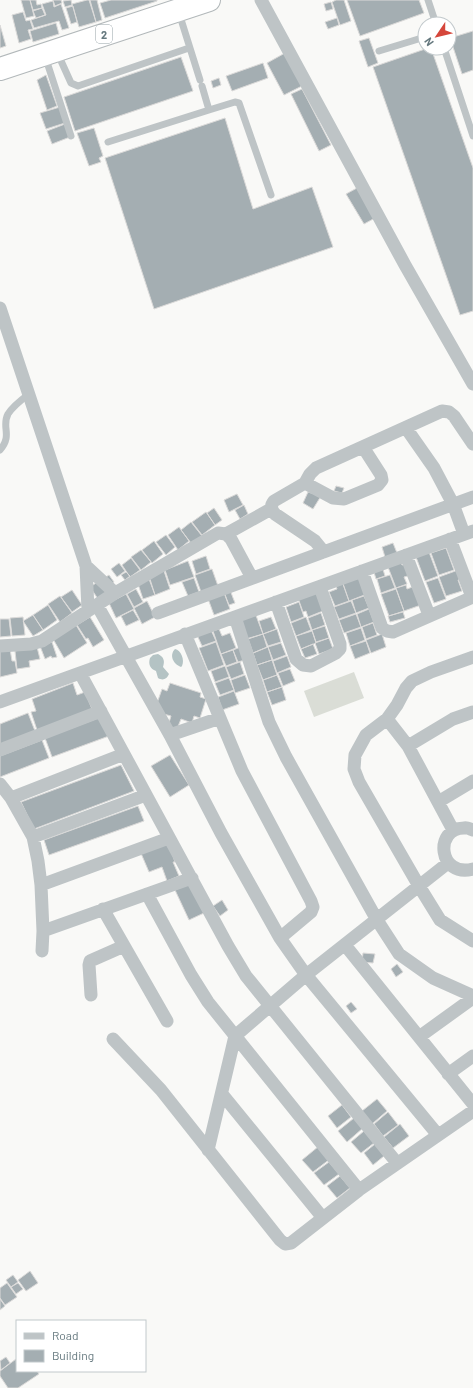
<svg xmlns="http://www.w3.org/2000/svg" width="473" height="1388" font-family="Barlow,sans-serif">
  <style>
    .green { fill: #daddd6 }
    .water { fill: #b4c3c4 }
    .building { fill: #a4aeb2; stroke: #dbdad9 }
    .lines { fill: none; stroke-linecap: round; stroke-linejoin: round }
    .highway-casing { stroke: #b2b8ba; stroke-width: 24 }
    .lane { stroke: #bec4c6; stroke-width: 7 }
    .street { stroke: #bec4c6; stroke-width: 13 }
    .highway { stroke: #fff; stroke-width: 22 }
    .labels { text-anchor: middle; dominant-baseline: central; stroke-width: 4; stroke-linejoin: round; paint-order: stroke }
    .shield { fill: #fff; stroke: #94a1a5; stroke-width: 1 }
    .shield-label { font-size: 11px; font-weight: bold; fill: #66797f }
  </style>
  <rect width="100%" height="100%" fill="#f9f9f7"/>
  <path class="green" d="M354,672l10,26 -50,19 -10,-26z"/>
  <path class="water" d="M175,649c6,1 10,11 7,17l-1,1c-8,-3 -12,-12 -6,-18z
    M158,654c6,3 7,7 5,13l6,7c-2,5 -6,7 -11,4l-2,-7c-6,-2 -8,-7 -6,-13l3,-3z"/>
  <path class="building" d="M21,0h9l4,16 -8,2z
    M30,0h6l1,5 4,-1 1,4 -9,2z
    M53,0h8l1,3 -7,3z
    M71,0l1,5 -7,2 -2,-6z
    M87,0h2l7,22 -17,5 -7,-23z
    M90,0h7l5,20 -6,2z
    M111,0h46v1l-52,17 -5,-15z
    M336,0h8l7,21 -11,4 -8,-23z
    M347,0h72l5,13 -64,23z
    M53,1l1,6 7,-3 8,24 -7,2 -3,-9 -25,7 -3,-8 15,-5 -4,-11z
    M331,2l2,7 -7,2 -2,-7z
    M73,6l4,16 -6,2 -5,-16z
    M42,8l3,7 -9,3 -3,-7z
    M23,12l3,9 4,-1 3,9 -5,1 3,9 -12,4 -7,-28z
    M337,18l2,7 -11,4 -3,-7z
    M56,23l3,11 -26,8 -3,-11z
    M0,25l6,21 -6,2z
    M473,31v39l-11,4 -12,-36z
    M369,38l9,25 -10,4 -9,-26z
    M428,48h3l42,120v143l-13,4 -87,-248z
    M285,53l17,33 -18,9 -17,-32z
    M181,57l12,34 -118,40 -11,-34z
    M263,63l5,15 -36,13 -6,-15z
    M46,75l11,31 -10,4 -10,-30z
    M219,78l2,7 -8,3 -2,-7z
    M302,89l29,56 -12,6 -28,-57z
    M60,107l5,16 -19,6 -6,-16z
    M225,118l28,91 59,-22 21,60 -179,62 -49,-151z
    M65,124l5,13 -18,7 -5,-13z
    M94,128l9,28 -4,2 2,4 -12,4 -12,-33z
    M357,188l18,30 -11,6 -18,-30z
    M336,486l8,2 -2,5 -8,-2z
    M308,492l13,4 -8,13 -10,-6z
    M237,494l6,11 -14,7 -5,-12z
    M244,505l4,9 -8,5 -5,-9z
    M214,508l8,12 -7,5 -8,-12z
    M206,512l9,13 -13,10 -10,-13z
    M191,522l11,14 -11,7 -10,-13z
    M179,527l10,14 -11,9 -10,-15z
    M166,535l9,12 -9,8 -10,-13z
    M154,541l9,13 -11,9 -10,-13z
    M393,543l4,10 -12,4 -3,-10z
    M446,548l8,22 -15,5 -8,-22z
    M141,550l10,12 -10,8 -10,-13z
    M429,552l9,24 -13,5 -9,-24z
    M206,556l4,13 -14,5 -4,-13z
    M131,558l9,12 -10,7 -8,-12z
    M188,561l6,16 -24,8 -5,-15z
    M401,562l1,3 6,-1 3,11 -7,2 3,7 -11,4 -8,-21z
    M119,563l6,8 -8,6 -6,-8z
    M382,566l3,10 -9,3 -3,-10z
    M212,569l6,17 -17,6 -6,-17z
    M458,570l3,9 -3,1 4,11 -16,5 -7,-19z
    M164,571l6,18 -15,6 -6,-19z
    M126,572l4,4 -5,4 -4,-5z
    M360,574l7,20 -18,7 -7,-20z
    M109,575l5,7 -6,4 -5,-7z
    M390,575l5,13 -14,5 -4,-14z
    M194,578l5,14 -11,4 -6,-14z
    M438,578l8,21 -12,4 -8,-21z
    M149,579l6,16 -12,4 -5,-15z
    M99,581l8,12 -9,6 -8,-12z
    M342,581l7,20 -14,5 -6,-14 8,-3 -2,-6z
    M406,585l1,4 8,-3 6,19 -17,6 -8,-23z
    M136,589l7,13 -9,5 -7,-13z
    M396,589l8,22 -15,5 -8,-22z
    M72,590l10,15 -10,7 -11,-15z
    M223,590l7,19 -16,6 -7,-19z
    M230,590l5,13 -6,2 -5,-13z
    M316,592l7,19 -15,6 -2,-6 -3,1 -5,-14z
    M126,594l8,15 -18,9 -7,-15z
    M60,596l12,17 -12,9 -12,-18z
    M364,596l5,12 -13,5 -4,-13z
    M147,601l8,16 -13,7 -8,-16z
    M351,601l5,12 -17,6 -5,-12z
    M299,602l5,15 -13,5 -5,-15z
    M48,605l9,15 -14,10 -10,-15z
    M369,609l5,13 -13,5 -4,-13z
    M133,610l6,10 -13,6 -5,-10z
    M403,612l2,6 -15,4 -2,-6z
    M255,613l8,21 -17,5 -7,-20z
    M321,613l4,12 -13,5 -4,-12z
    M356,614l5,13 -17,6 -5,-13z
    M33,615l10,15 -10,6 -10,-15z
    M23,617l2,18 -13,1 -2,-18z
    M90,617l14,23 -11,7 -5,-9 -2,1 -9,-14z
    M271,617l5,12 -13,5 -4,-13z
    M306,617l5,13 -15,6 -5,-13z
    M0,619h9l2,17 -11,1z
    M373,623l4,12 -11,4 -4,-12z
    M76,625l11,18 -23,15 -11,-19z
    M325,626l4,12 -13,4 -4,-12z
    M361,628l4,12 -15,6 -4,-13z
    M219,629l3,7 8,-3 6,15 -15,6 -8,-23z
    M277,629l4,13 -13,4 -5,-12z
    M211,630l5,11 -14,5 -5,-11z
    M312,631l4,12 -15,6 -5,-13z
    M263,634l4,13 -14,6 -5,-14z
    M382,634l4,13 -15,6 -5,-13z
    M329,638l4,11 -14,5 -4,-11z
    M366,641l4,12 -15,6 -5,-13z
    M52,642l5,15 -5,1 -1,-2 -6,3 -5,-13z
    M216,642l8,23 -16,6 -9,-23z
    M281,643l5,12 -13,5 -5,-13z
    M313,644l4,10 -12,4 -4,-9z
    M243,646l5,13 -10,3 -5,-12z
    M37,647l3,12 -11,2 1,6 -13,2 -2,-18z
    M268,647l4,13 -15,5 -4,-12z
    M10,649l2,12h3l2,12 -17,4v-26z
    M233,650l4,12 -11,4 -5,-12z
    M287,656l4,11 -14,6 -4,-12z
    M272,660l5,15 -14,5 -6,-15z
    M240,662l4,12 -13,5 -5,-12z
    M225,666l4,11 -14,5 -4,-11z
    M290,669l5,12 -12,5 -5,-13z
    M245,675l5,13 -15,5 -4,-13z
    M277,675l5,12 -15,5 -4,-12z
    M229,678l5,12 -14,5 -5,-12z
    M73,683l4,12 8,-3 7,17 -55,21 -6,-18 5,-1 -4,-12z
    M170,683l31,10 -1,4 6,2 -6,19 -6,-2 -2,7 -11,-4 -4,10 -9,-3 3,-10 -11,-3 -4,-7 6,-17 5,2z
    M282,687l4,13 -14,5 -5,-13z
    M234,691l5,13 -17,6 -4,-13z
    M28,713l7,18 -35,14v-21z
    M101,717l8,19 -57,21 -7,-19z
    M42,740l7,18 -49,19v-21z
    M170,755l19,30 -19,12 -19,-31z
    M121,765l13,26 -100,38 -13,-27z
    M138,806l6,15 -95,34 -5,-15z
    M168,841l7,21h-2l6,14 -12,5 -5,-14 -13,5 -9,-21z
    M190,883l14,30 -15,7 -14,-30z
    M222,900l6,10 -8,6 -7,-10z
    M363,953l12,1 -2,9 -11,-1z
    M397,964l6,8 -7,5 -5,-8z
    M351,1002l6,7 -6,4 -5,-7z
    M377,1099l10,12 -15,13 -10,-13z
    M342,1105l9,12 -14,11 -9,-12z
    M388,1112l10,13 -15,11 -9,-12z
    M354,1118l9,10 -16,14 -9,-11z
    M400,1124l9,12 -16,12 -9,-11z
    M364,1131l10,12 -13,10 -10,-11z
    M375,1144l9,12 -11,9 -9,-12z
    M319,1146l11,13 -17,13 -11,-12z
    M329,1162l10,12 -15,11 -10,-12z
    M340,1176l10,12 -13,10 -10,-12z
    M30,1271l8,12 -12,8 -8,-11z
    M13,1275l5,7 -7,5 -5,-7z
    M7,1283l10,14 -12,8 -5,-7v-10z
    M18,1283l5,6 -7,5 -5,-7z
    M0,1299l5,7 -5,4z
    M6,1357l4,6 -9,7 -1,-9z
    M16,1359l1,12h20l2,3 -21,14h-10l-8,-12v-5z"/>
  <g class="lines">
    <defs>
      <path id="highway" d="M0,69l209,-69"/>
    </defs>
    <use href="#highway" class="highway-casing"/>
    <path class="lane" d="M428,0l8,24
      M179,13l21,67
      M444,48l29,88
      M379,51l46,-14
      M57,52l14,31 7,3 111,-38
      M45,56l26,80
      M209,110l26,-8 4,1 32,92
      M108,142l101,-32 -7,-24
      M0,450c13,-15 1,-23 8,-36 5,-8 13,-14 21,-20"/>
    <path class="street" d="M261,0l144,265 68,119
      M0,308l86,258 2,44
      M406,428l28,40 19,36 11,30
      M305,483l28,15 11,1 34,-14 4,-5 -1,-5 -18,-28
      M226,534l45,-25
      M450,539l22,58
      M324,552l-9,-11 -40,-27c-4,-5 -5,-8 -1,-13l31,-18 5,-9 6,-6 126,-57 7,1 5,4 19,28
      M406,555l23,60
      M86,566l29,27
      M362,571l20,57 5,3 6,1 80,-35
      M276,602l20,57 7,6 8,1 25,-13 4,-4v-5l-20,-57
      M97,605l73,130 51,98 59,105 26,37 132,160
      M158,613l315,-116
      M235,617l34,105 17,35 91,163 22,34 34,24 40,18
      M185,634l57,137 69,130 2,6 -2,5 -31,26
      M0,646l31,-2 11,-3 73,-48 103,-60 8,1 5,5 21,39
      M473,657l-42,15 -19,9 -6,7 -9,17 -10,14 -21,16 -11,20 -1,14 5,13 60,104 21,34 33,21
      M80,673l148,273 18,30 151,187
      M0,702l473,-171
      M387,719l21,27 45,84
      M170,735l50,-17
      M408,746l45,-27 20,-7
      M0,750l101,-39
      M0,784l11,14 22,39 5,24 3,24 2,46 149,-53
      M11,798l113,-44
      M438,802l35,-21
      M473,830c-3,-1 -6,-3 -9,-2 -30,0 -26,50 9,41
      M33,837l113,-42
      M41,885l128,-47
      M147,894l44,81 17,27 151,188
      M103,909l64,112
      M345,945l128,159
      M42,951l1,-20
      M91,995l-2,-30 1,-4 34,-15
      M419,1037l54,-39
      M113,1039l48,51 119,150 5,4 6,-1 68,-53 114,-79
      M448,1074l25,-18
      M222,1094l101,124
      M208,1150l27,-114 71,-61 142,-112"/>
    <use href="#highway" class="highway"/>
  </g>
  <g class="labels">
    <rect class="shield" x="96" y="25" width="16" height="18" rx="3"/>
    <g class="shield-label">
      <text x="104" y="34">2</text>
    </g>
  </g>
  <rect x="16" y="1320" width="130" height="52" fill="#ffffff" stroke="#c2c9cc"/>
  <rect x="24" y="1333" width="20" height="6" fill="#bec4c6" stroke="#c2c9cc"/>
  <text x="52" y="1340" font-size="12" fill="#66797f">Road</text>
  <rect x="24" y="1350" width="20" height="12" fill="#a4aeb2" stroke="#c2c9cc"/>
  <text x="52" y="1360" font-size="12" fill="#66797f">Building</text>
  <g transform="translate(437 36) rotate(235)"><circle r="19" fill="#ffffff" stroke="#c2c9cc"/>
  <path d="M0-3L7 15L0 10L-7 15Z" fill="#d5463b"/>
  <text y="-6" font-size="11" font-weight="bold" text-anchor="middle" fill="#66797f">N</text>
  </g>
</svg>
